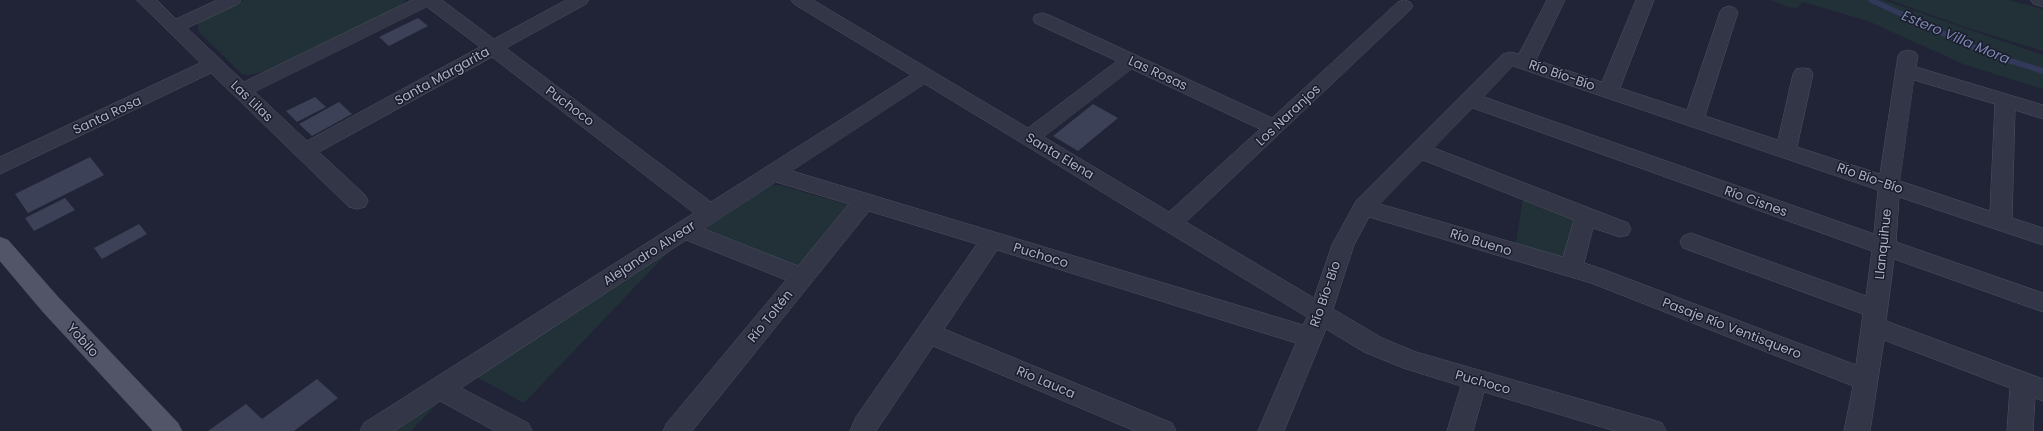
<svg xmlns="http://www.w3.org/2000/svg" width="2043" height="431" font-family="Poppins,sans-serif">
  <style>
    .green { fill: #223138 }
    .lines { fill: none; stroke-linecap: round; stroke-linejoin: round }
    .stream { stroke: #32395b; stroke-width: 5.5 }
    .building { fill: #3c4157 }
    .minor-casing { stroke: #4d5162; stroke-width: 1 }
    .major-casing { stroke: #3c4050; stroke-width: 1 }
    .minor { fill: #333646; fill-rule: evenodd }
    .major { fill: #515567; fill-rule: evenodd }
    .labels { text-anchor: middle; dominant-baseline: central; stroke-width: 3; stroke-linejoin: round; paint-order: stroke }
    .street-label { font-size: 13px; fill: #adb0c4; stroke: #191c2b }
    .water-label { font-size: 14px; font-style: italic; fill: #7d87b1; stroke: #191c2b }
  </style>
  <rect width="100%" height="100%" fill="#202436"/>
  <path class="green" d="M244,0h162l-9,8 -130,63 -18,4 -7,-1 -43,-42 -2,-9 3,-3z
    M1771,0h112l160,55v34l-80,-25 -95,-43 -65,-19 -6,6 -9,-1z
    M1890,0h118l35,9v42l-78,-24z
    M780,185l72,21 -54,61 -96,-39 64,-42z
    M1523,198l52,17 4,8 -16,38 -48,-12z
    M674,246l-150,157 -51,-28z
    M440,401l-29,30h-18z"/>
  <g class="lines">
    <path class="stream" d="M1871,0l117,54 55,17"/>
  </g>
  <path class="building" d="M418,18l10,8 -39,20 -10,-9z
    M315,97l11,10 -29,15 -11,-11z
    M339,102l13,12 -40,22 -13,-12z
    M1093,104l25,14 -40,33 -25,-15z
    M90,157l14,18 -76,38 -13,-19z
    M65,198l10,12 -41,21 -9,-13z
    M139,224l8,10 -45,25 -8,-11z
    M317,379l21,19 -44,33h-86l38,-27 16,15z"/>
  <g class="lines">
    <defs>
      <path id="minor" d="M137,0h20l19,19 41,-19h24l-3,4 -51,24 57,54 168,-82h30l52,39 72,-39h23l-3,4 -80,44 205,154 200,-127 -117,-71 -3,-4h22l215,128 89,-67 -82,-38 -2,-4 2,-4 7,-2 7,2 223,103 126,-116 6,-2 6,2 3,4 -3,4 -224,212 128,76 18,-53 24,-44 147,-147 7,-2 9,2 28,-54h18l-29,60 66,22 34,-82h18l-34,88 67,22 33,-98 3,-4 6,-2 6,2 3,4 -33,104 73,24 15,-66 3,-5 7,-1 7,1 3,5 -16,73 83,27 18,-118 3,-4 7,-2 7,2 3,4 -2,11 127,38v14l-28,-9 -3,108 31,10v17l-144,-48 -3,45 147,51v19l-149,-53 -8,62 157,58v22l-8,-3 -2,33h-26l3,-43 -126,-48 -14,91h-26l9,-45 -262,-103 -222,-66 -15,28 -21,64 49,29 34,14 237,68 9,3 4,8h-51l-131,-39 -11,39h-26l14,-45 -58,-18 -39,-16 -38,-23 -42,102h-26l38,-88 -299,-93 -53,79 228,94 4,8h-41l-202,-85 -57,85h-26l6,-14 121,-173 -108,-33 -177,220h-29l4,-8 119,-143 -100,-40 -225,148 67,35 4,8h-37l-55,-30 -46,30h-34l4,-8 330,-210 -202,-156 -173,95 46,43 3,6 -3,6 -8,2 -8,-2 -138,-134 -211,101v-17l200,-94zM427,7l53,40 -173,94 -52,-49zM1513,66l365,124 -4,44 -390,-137zM1132,69l128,60 -91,83 -125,-75zM1914,80l81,24 -5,107 -90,-30zM925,84l382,233 -4,8 -511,-154zM1473,108l399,143 -6,45 -175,-63 -8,3 -3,6 3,6 180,66 -7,51 -251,-95 -21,-7 9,-35 27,9 8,-2 3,-6 -3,-6 -194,-75zM1423,160l151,60 -11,37 -183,-53zM776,182l73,22 -51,62 -94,-37z
        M2031,0h12v7l-9,-3z"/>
      <path id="major" d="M0,237l8,3 51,58 119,125 4,8h-29l-110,-119 -43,-51z"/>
    </defs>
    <use href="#minor" class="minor-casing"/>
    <use href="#major" class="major-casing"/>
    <use href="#minor" class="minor"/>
    <use href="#major" class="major"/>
  </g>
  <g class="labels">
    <g class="street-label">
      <text transform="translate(1158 73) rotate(25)">Las Rosas</text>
      <text transform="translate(1562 75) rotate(19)">Río Bío-Bío</text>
      <text transform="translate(442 76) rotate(-29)">Santa Margarita</text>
      <text transform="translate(252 101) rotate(44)">Las Lilas</text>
      <text transform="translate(570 106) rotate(37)">Puchoco</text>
      <text transform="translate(107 115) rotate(-25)">Santa Rosa</text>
      <text transform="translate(1288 115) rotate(-43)">Los Naranjos</text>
      <text transform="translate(1060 156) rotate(31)">Santa Elena</text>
      <text transform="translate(1870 178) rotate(19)">Río Bío-Bío</text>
      <text transform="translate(1756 201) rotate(20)">Río Cisnes</text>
      <text transform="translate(1481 242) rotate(17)">Río Bueno</text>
      <text transform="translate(1883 244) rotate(-84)">Llanquihue</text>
      <text transform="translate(649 253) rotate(-33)">Alejandro Alvear</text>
      <text transform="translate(1041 255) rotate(17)">Puchoco</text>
      <text transform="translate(1325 294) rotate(-71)">Río Bío-Bío</text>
      <text transform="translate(770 316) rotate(-51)">Río Toltén</text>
      <text transform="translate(1732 328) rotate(21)">Pasaje Río Ventisquero</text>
      <text transform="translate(83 340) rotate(48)">Yobilo</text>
      <text transform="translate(1046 382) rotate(23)">Río Lauca</text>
      <text transform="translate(1483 382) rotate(16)">Puchoco</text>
    </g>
    <g class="water-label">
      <text transform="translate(1956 37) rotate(23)">Estero Villa Mora</text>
    </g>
  </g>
</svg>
